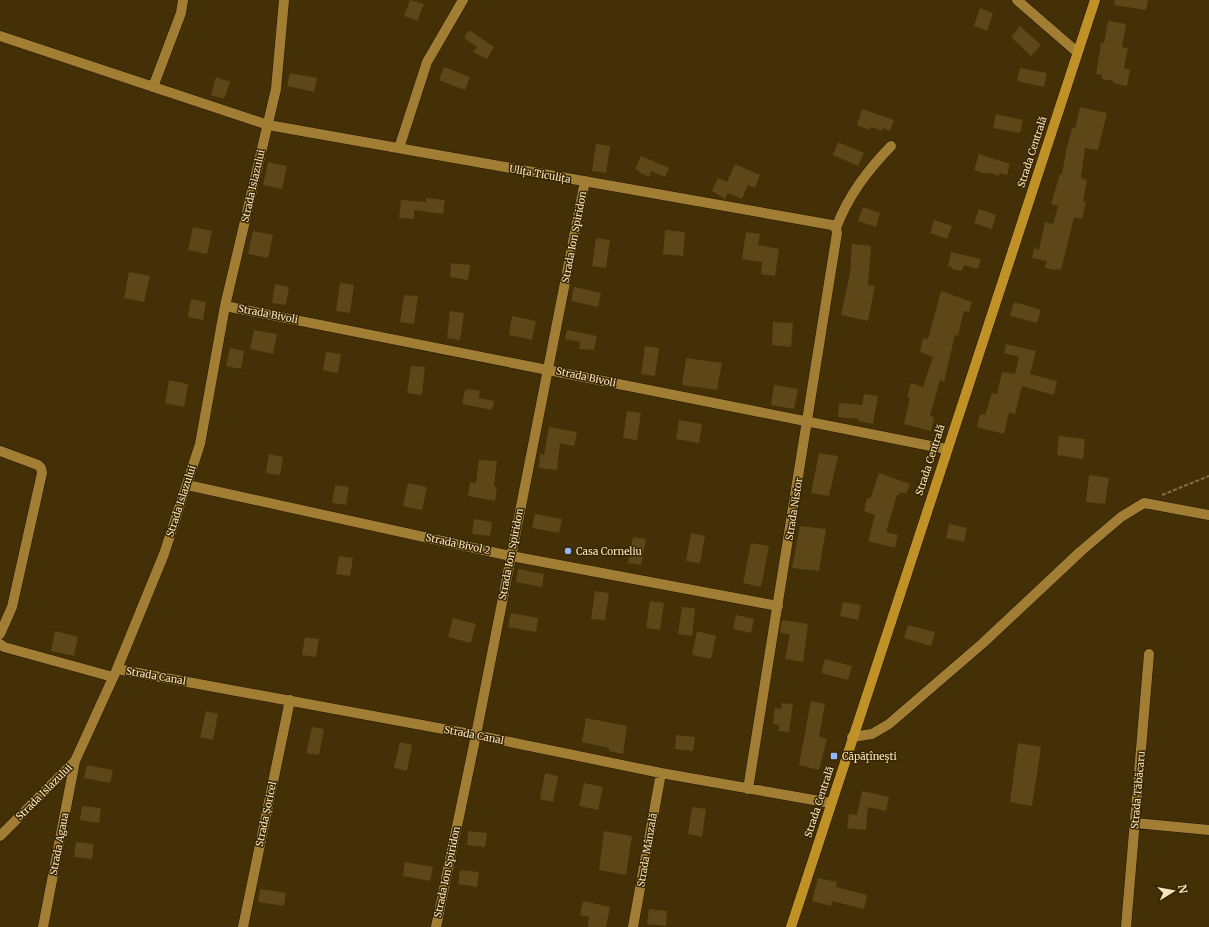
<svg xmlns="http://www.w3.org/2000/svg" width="1209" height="927" font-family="Merriweather,serif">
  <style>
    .building { fill: #5d4617 }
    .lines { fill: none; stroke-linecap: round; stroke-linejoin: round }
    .minor-casing { stroke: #251903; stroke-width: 11 }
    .major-casing { stroke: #251903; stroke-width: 11 }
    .path { stroke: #816e47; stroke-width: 2; stroke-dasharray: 4 2; stroke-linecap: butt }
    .minor { stroke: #a27e34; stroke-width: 10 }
    .major { stroke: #c09127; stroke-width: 10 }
    .poi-dot { fill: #91b8fd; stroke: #382600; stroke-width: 1.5 }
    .labels { text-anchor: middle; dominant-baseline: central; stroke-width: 3; stroke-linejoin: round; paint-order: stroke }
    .street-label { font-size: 10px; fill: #f9e5c2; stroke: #382600 }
    .poi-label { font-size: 10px; fill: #f9e5c2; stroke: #382600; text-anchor: start }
  </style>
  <rect width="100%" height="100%" fill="#433007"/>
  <path class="building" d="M410,0l14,4 -7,17 -13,-5z
    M1115,0h33l-2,10 -32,-5z
    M980,8l13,5 -6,18 -13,-5z
    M1108,21l18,3 -4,23 6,1 -4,20 6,2 -3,16 -14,-3 1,-2 -12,-2v-4l-6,-1 5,-31h3z
    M1020,26l21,19 -10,11 -20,-19z
    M469,30l25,17 -7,12 -14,-7 4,-5 -13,-9z
    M444,67l26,10 -5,13 -26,-10z
    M1020,68l27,5 -3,14 -27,-6z
    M290,73l27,5 -3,14 -27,-6z
    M216,77l14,5 -6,17 -13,-4z
    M1080,107l27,6 -9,37 -13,-2 -4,30 6,2 -4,21 3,1 -4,17 -8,-2 -13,53 -5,-1v1l-11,-2 2,-7 -15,-3 2,-10 5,2 6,-28 8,2 5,-18 -7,-2 9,-30h2l4,-23 6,-23 3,1z
    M862,109l32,11 -4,11 -7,-3 -1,3 -11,-4 -1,3 -13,-5z
    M996,114l27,6 -3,13 -27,-5z
    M838,142l26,11 -6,13 -25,-11z
    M596,144l14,2 -4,27 -14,-2z
    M979,154l31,10 -3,11 -7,-2 -1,3 -11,-4 -1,2 -13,-4z
    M641,156l28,12 -4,9 -14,-6 -2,6 -10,-5v-1l-4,-2z
    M268,162l19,4 -5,23 -19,-4z
    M735,164l25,11 -5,13 -7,-3 -6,14 -14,-6 -3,6 -13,-8 6,-13 9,4z
    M426,198l19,2 -2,14 -29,-4v9l-15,-1 2,-18 25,2z
    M863,207l17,6 -4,14 -18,-6z
    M979,209l17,6 -4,14 -18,-6z
    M934,220l18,6 -5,13 -17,-6z
    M193,227l19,4 -5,23 -19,-4z
    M665,230l20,2 -2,24 -20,-2z
    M253,231l20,4 -5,23 -20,-4z
    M746,232l14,2 -2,11 21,4 -4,27 -14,-2 1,-12 -20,-3z
    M596,238l14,2 -4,28 -14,-2z
    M852,244l19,2 -3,39 7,1 -7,35 -27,-6 9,-42z
    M951,252l30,7 -3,10 -14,-4 -2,6 -10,-2v-2l-4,-1z
    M451,263l19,2 -2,15 -18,-3z
    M129,272l21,4 -6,26 -20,-4z
    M340,283l14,2 -4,28 -14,-2z
    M275,284l14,3 -3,18 -14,-2z
    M574,287l27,6 -3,14 -27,-6z
    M941,291l31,11 -3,10 -5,-1 -6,25 -3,-1 -11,47 -4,-2 -10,36 4,1 -3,14 -27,-7 6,-26 -3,-1 4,-14 12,4 10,-30 -13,-5 3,-14 5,1z
    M404,295l14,1 -4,28 -14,-2z
    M191,299l15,3 -3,18 -15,-3z
    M1014,302l27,8 -4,13 -27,-7z
    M450,311l14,2 -4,27 -13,-2z
    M512,316l24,5 -4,19 -23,-5z
    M773,322l20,1 -2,24 -19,-2z
    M254,330l23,4 -4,20 -23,-5z
    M567,330l30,6 -3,14 -15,-1 1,-7 -15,-3z
    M1006,344l30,7 -6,23 27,7 -3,14 -32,-9 -7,28 -6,-2 -5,22 -27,-7 3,-13 5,1 7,-22 5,1 5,-22 13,2 4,-17 -15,-4z
    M645,346l14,2 -4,28 -14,-2z
    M230,348l14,3 -3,18 -15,-3z
    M326,352l15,2 -3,19 -15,-3z
    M686,358l36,5 -5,27 -35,-5z
    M411,366l14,1 -3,28 -15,-2z
    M169,380l19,4 -4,23 -19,-4z
    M774,385l24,4 -4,20 -23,-4z
    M470,389l10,2 -1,7 15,3 -2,9 -30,-6 3,-14z
    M864,394l14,2 -5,28 -14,-3v-2l-21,-2 1,-14 23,2z
    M627,411l14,2 -4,27 -14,-2z
    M679,420l23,4 -3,19 -23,-4z
    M549,427l28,5 -3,14 -14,-3 -3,27 -18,-2 1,-14 4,1z
    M1059,436l26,3 -2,20 -26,-4z
    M819,453l19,3 -9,40 -18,-3z
    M269,454l14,3 -3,18 -14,-2z
    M479,460l18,1 -3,25 3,1 -2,14 -27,-5 2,-14 6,1z
    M879,473l31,11 -4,10 -6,-2 -1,3h-2l-11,37 12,3 -3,13 -27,-7 7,-26 -11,-4 3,-13 3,1z
    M1089,475l20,3 -4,26 -19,-2z
    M408,483l19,4 -5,23 -19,-4z
    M335,485l14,2 -3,18 -14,-2z
    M535,514l27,5 -3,14 -27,-5z
    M474,519l18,3 -2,14 -18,-2z
    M949,524l18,4 -3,14 -18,-4z
    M800,526l26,3 -7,42 -27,-3z
    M691,533l14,3 -5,27 -14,-2z
    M633,537l13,2 -5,26 -13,-2z
    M751,543l18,3 -8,41 -18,-4z
    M339,556l14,2 -3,18 -14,-2z
    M518,569l26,5 -2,13 -26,-5z
    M595,591l14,2 -4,27 -14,-1z
    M650,601l14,2 -4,27 -14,-2z
    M843,602l18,3 -3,15 -18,-4z
    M682,607l13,1 -3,28 -14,-2z
    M511,613l27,5 -2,14 -28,-5z
    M736,615l18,4 -3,14 -18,-4z
    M453,618l23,6 -5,19 -23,-6z
    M782,620l26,4 -5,38 -18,-3 5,-25 -10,-1z
    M908,625l27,7 -4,14 -27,-8z
    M55,631l23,6 -4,19 -23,-5z
    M697,631l19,5 -5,23 -19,-4z
    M305,637l14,2 -3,18 -14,-2z
    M825,659l27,7 -4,14 -27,-7z
    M811,701l14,3 -6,32 8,3 -8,31 -20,-5z
    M782,703l11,1 -4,28 -10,-1v-6l-6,-1 2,-16 6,1z
    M206,711l12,3 -5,26 -13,-3z
    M586,718l41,8 -4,28 -14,-3v-3l-27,-6z
    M312,727l12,2 -5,26 -13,-2z
    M676,735l19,2 -2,14 -18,-2z
    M400,742l12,3 -5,26 -13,-3z
    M1018,743l23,4 -9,59 -22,-4z
    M87,765l26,5 -3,13 -26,-5z
    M545,773l13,3 -5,26 -13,-3z
    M584,783l19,4 -5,23 -19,-4z
    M862,791l27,6 -3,14 -18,-4 -2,23 -19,-2 2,-14 8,1z
    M82,806l19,2 -2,15 -19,-3z
    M692,807l14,2 -4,28 -14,-3z
    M468,831l19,2 -2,14 -18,-2z
    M604,831l28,5 -6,39 -27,-5z
    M76,842l18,2 -2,15 -18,-2z
    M405,862l28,5 -3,14 -27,-5z
    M460,870l19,2 -2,15 -19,-3z
    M818,878l19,4 -1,5 31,8 -3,14 -32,-8 -1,5 -19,-5z
    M260,889l26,4 -2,13 -26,-4z
    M583,901l27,6 -4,20h-18l1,-10 -9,-2z
    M649,909l18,2 -1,15 -19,-2z"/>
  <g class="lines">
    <defs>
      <path id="minor" d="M1017,0l60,52
        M0,36l268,89 564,100 4,3
        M153,87l28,-74 2,-13
        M399,148l28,-86 36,-62
        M225,306l721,143
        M0,451l38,14 3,3 1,5 -30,134 -12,27
        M187,485l324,71 267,50
        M0,644l4,3 109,30
        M117,669l359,66 185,38 170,30
        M852,737l20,-3 17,-10 94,-81 97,-91 41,-35 23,-14 65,12
        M748,789l89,-556 -1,-5c12,-32 31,-57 55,-82
        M1135,823l74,7
        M0,836l75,-75 42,-92 47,-115 36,-110 25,-138 51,-217 8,-89
        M43,927l32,-166
        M243,927l47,-227
        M436,927l40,-192 109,-554
        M633,927l28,-154
        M1126,927l23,-273"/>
      <path id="major" d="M791,927l304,-927"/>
    </defs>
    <use href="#minor" class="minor-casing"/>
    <use href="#major" class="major-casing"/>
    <path class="path" d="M1162,495l47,-19"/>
    <use href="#minor" class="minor"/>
    <use href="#major" class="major"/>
  </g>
  <g class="poi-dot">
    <circle cx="568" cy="551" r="4"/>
    <rect x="830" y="752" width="8" height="8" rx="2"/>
  </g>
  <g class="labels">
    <g class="street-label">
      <text transform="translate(1032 152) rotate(-72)">Strada Centrală</text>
      <text transform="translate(540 174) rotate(10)">Ulița Ticulița</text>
      <text transform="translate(253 186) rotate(-77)">Strada Islazului</text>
      <text transform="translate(574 237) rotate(-79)">Strada Ion Spiridon</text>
      <text transform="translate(268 314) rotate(11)">Strada Bivoli</text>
      <text transform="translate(586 377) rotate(12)">Strada Bivoli</text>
      <text transform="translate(930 460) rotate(-72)">Strada Centrală</text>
      <text transform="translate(181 501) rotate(-72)">Strada Islazului</text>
      <text transform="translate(794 509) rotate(-81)">Strada Nistor</text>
      <text transform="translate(458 544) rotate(12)">Strada Bivol 2</text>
      <text transform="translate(511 554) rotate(-79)">Strada Ion Spiridon</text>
      <text transform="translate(156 676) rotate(10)">Strada Canal</text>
      <text transform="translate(474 735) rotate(11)">Strada Canal</text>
      <text transform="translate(1138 790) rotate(-85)">Strada Tăbăcaru</text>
      <text transform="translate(44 792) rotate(-45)">Strada Islazului</text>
      <text transform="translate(819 802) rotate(-72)">Strada Centrală</text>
      <text transform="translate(266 814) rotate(-78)">Strada Șoricel</text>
      <text transform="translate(59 844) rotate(-79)">Strada Agaua</text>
      <text transform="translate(647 850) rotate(-80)">Strada Mânzală</text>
      <text transform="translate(447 872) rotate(-78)">Strada Ion Spiridon</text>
    </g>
    <g class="poi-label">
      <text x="576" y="551">Casa Corneliu</text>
      <text x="842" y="756">Căpăţîneşti</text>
    </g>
  </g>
  <g transform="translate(1173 891) rotate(79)" stroke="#382600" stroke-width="3" paint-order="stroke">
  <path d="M0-3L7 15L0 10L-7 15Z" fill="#f9e5c2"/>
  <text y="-6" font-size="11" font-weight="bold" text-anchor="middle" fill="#f9e5c2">N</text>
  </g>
</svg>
